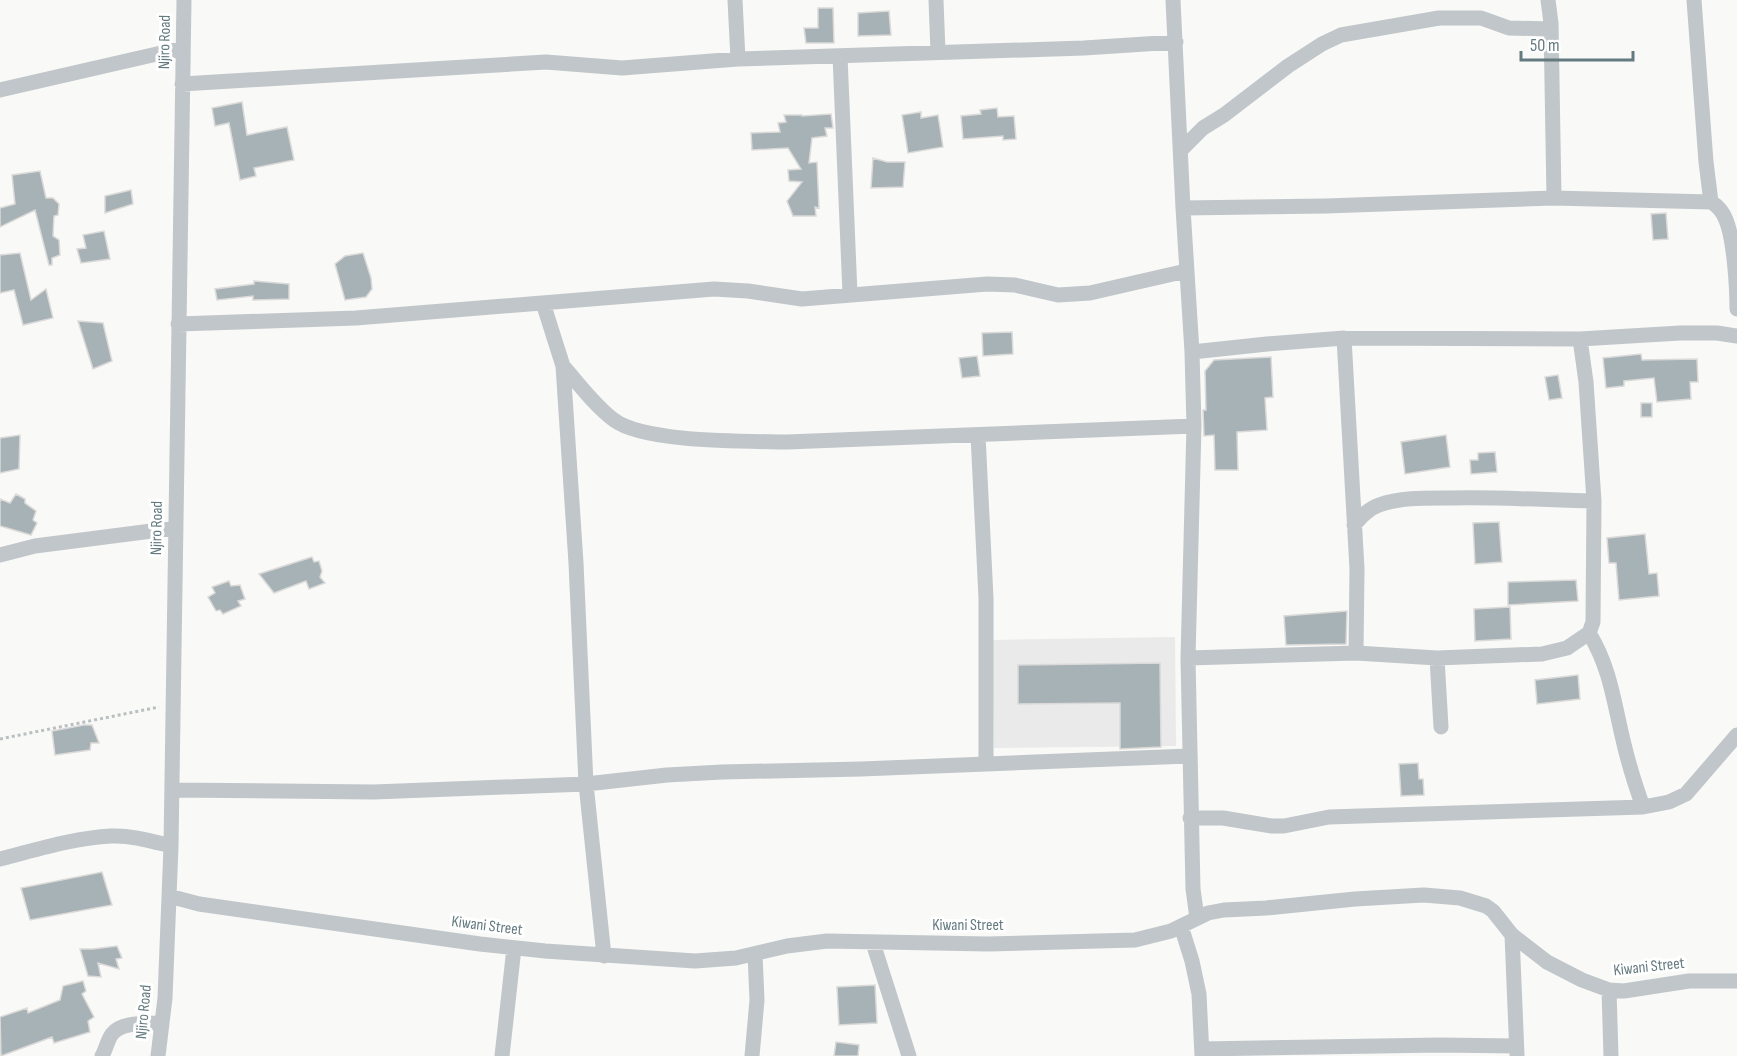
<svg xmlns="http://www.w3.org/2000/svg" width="1737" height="1056" font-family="'Sofia Sans Condensed',sans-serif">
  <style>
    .built { fill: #eaeaea }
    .building { fill: #a7b2b6; stroke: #dbdad9; stroke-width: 1.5 }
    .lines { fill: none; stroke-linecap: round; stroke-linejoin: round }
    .path { stroke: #babfc1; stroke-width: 3; stroke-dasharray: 3 3; stroke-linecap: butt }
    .minor { stroke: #c0c6c9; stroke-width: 15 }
    .labels { text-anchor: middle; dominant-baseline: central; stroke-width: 6; stroke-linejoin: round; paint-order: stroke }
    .street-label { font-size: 16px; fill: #647a81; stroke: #fff }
  </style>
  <rect width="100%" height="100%" fill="#f9f9f7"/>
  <path class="built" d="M1175,637l1,109 -182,2 -2,-108z"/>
  <path class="building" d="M818,8h15l1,35h-28l-2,-15h14z
    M889,11l2,24 -33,1v-23z
    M242,102l5,33 40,-8 7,33 -40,8 2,8 -16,4 -11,-57 -14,3 -3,-18z
    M997,108l1,9 16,-1 2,23 -13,1v-4l-40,3 -2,-23 20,-2 -1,-4z
    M921,112v6l17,-3 5,32 -35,6 -6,-38z
    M831,114l2,14h-8l2,8 -15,2 -3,25 8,-1 2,46 -4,-1 1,9h-23l-6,-15 15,-19 -13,-1 -1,-11 13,-1 -13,-21 -36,2 -1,-17 29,-1 -2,-9 8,-1 -2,-7h18v1z
    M873,158l14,4h18l-2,25 -32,1z
    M40,171l6,27h7l6,6 -1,11 -4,1 -1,20 6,4 1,15 -8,3v7h-3l-14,-55 -35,17v-19l15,-4 -3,-29z
    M131,190l2,14 -28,9v-17z
    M1666,213l2,26 -15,1 -2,-26z
    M104,231l6,28 -29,4 -4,-14 9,-1 -3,-13z
    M20,253l11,47 15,-11 7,29 -30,7 -9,-35 -14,3v-38z
    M363,253l8,25 1,11 -6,8 -21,3 -10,-36 10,-8z
    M254,281l35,3v15l-36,1v-4l-36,4 -2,-11 39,-5z
    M78,321l25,2 9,38 -19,8z
    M1012,332l1,22 -30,2 -1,-23z
    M1641,354l1,6 55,-1 1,23h-8l1,17 -34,3 -3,-24 -30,3v5l-18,2 -3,-30z
    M977,356l3,20 -18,2 -3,-20z
    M1271,357l2,40 -8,1 2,32 -30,2 1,38h-23l-1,-35 -10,1 -1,-26h3l-1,-39 9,-11z
    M1558,375l4,23 -13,2 -4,-23z
    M1641,403h11v14h-11z
    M20,435l-1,34 -19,4v-35z
    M1446,435l4,32 -45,7 -4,-32z
    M1495,452l2,20 -26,2 -1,-14h8v-7z
    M16,494l9,5v4l11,8 -3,9 4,3 -6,12 -31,-9v-27l10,4z
    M1499,522l3,40 -27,2 -2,-41z
    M1645,534l4,40 8,-1 2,23 -40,4 -3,-37h-7l-2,-25z
    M312,557l2,5 5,-1 3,10 -2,6 5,6 -16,6 -3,-8 -32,12 -15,-19z
    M1576,580l2,21 -70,4v-23z
    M229,581l2,5 9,-1 5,14 -7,2 3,5 -18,8 -3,-4 -4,1 -8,-14 7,-4 -3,-6z
    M1510,607l1,32 -36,2 -1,-32z
    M1347,611l-1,33 -60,1 -2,-29z
    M1160,663l1,84 -41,2v-46l-102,1v-39z
    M1578,675l2,24 -43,5 -2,-24z
    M84,725h8l7,18h-8l-1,7 -35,5 -3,-24z
    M1418,763l1,16h4l1,16 -23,1 -2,-32z
    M102,872l10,33 -82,15 -9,-32z
    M117,946l5,12 -6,1 3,10 -21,-6 3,14 -13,-1 -8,-27h13z
    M83,981l3,10 -4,3 12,23 -6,4 2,11 -36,11 -2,-6 -51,19 -1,-39 27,-9 1,5 32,-13 3,-14z
    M875,985l2,38 -38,2 -2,-38z
    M836,1042l23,3 -1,11h-24z"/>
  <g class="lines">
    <path class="path" d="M0,739l159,-32"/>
    <path class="minor" d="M735,0l3,59
      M936,0l2,52
      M1173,0l10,208 9,144 2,74 -6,232 5,231 4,29
      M1548,0l3,23 3,175
      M1694,0l12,162 5,40
      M840,56l10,238
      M182,84l364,-22 76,6 116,-9 346,-11 92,-6
      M0,90l183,-42
      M1181,150l22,-22 21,-13 64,-49 34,-22 19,-9 98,-17h42l28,10 42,1
      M1183,208l143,-2 228,-8 157,4c7,4 12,10 15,18 8,19 11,67 11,89
      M543,303l20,63 13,197 10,221 18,172
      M178,324l178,-6 358,-29 34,2 54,8 185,-15 28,1 43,10 32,-2 96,-22
      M1344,338l13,231 -1,84
      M1192,352l75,-8 77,-6 236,1 100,-6h37l20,3
      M563,366c16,18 32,40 51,54 31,23 133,21 173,22l407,-16
      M978,435l8,163v165
      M1354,525c7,-8 14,-16 25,-20 22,-8 49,-7 73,-7 47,-1 95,2 142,3
      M0,555l35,-9 140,-18
      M1589,633c22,36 25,71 35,111 5,22 12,43 19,63
      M1188,658l168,-5 81,5 105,-4 25,-6 22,-15 4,-11 1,-121 -8,-119 -6,-43
      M1437,658l4,69
      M172,790l202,2 212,-8 81,-9 55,-3 139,-3 328,-13
      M1190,818h33l49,8h12l45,-9 314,-10 26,-5 17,-8 51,-59
      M0,859c36,-9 73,-21 111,-23 20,-1 40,5 60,10
      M169,896l30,8 281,40 65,7 150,10 41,-3 51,-12 40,-5 161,3 147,-4 36,-9 37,-18 16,-3 42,-2 89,-9 69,-4 36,3 26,8 7,5 19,24 35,27 35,18 27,10 15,1 65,-10h48
      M1181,926l11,35 7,33 3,62
      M1512,935l5,120
      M873,943l36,113
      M1609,990l2,66
      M1202,1049l238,-4 76,1
      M102,1056c4,-7 5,-15 10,-22 10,-13 35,-10 50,-11
      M158,1056l7,-58 6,-152 13,-846
      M502,1056l12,-108
      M752,1056l5,-56 -2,-46"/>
  </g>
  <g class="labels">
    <g class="street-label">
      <text transform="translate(165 42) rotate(-89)">Njiro Road</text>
      <text transform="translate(157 528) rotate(-89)">Njiro Road</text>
      <text x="968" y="925">Kiwani Street</text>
      <text transform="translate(487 926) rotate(7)">Kiwani Street</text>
      <text transform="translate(1649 967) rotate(-6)">Kiwani Street</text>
      <text transform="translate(144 1012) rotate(-85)">Njiro Road</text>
    </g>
  </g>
  <path d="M1521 51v9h112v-9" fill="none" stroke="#647a81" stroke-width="3"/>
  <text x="1530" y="51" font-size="18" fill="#647a81" stroke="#ffffff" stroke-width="4.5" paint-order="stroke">50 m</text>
</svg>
